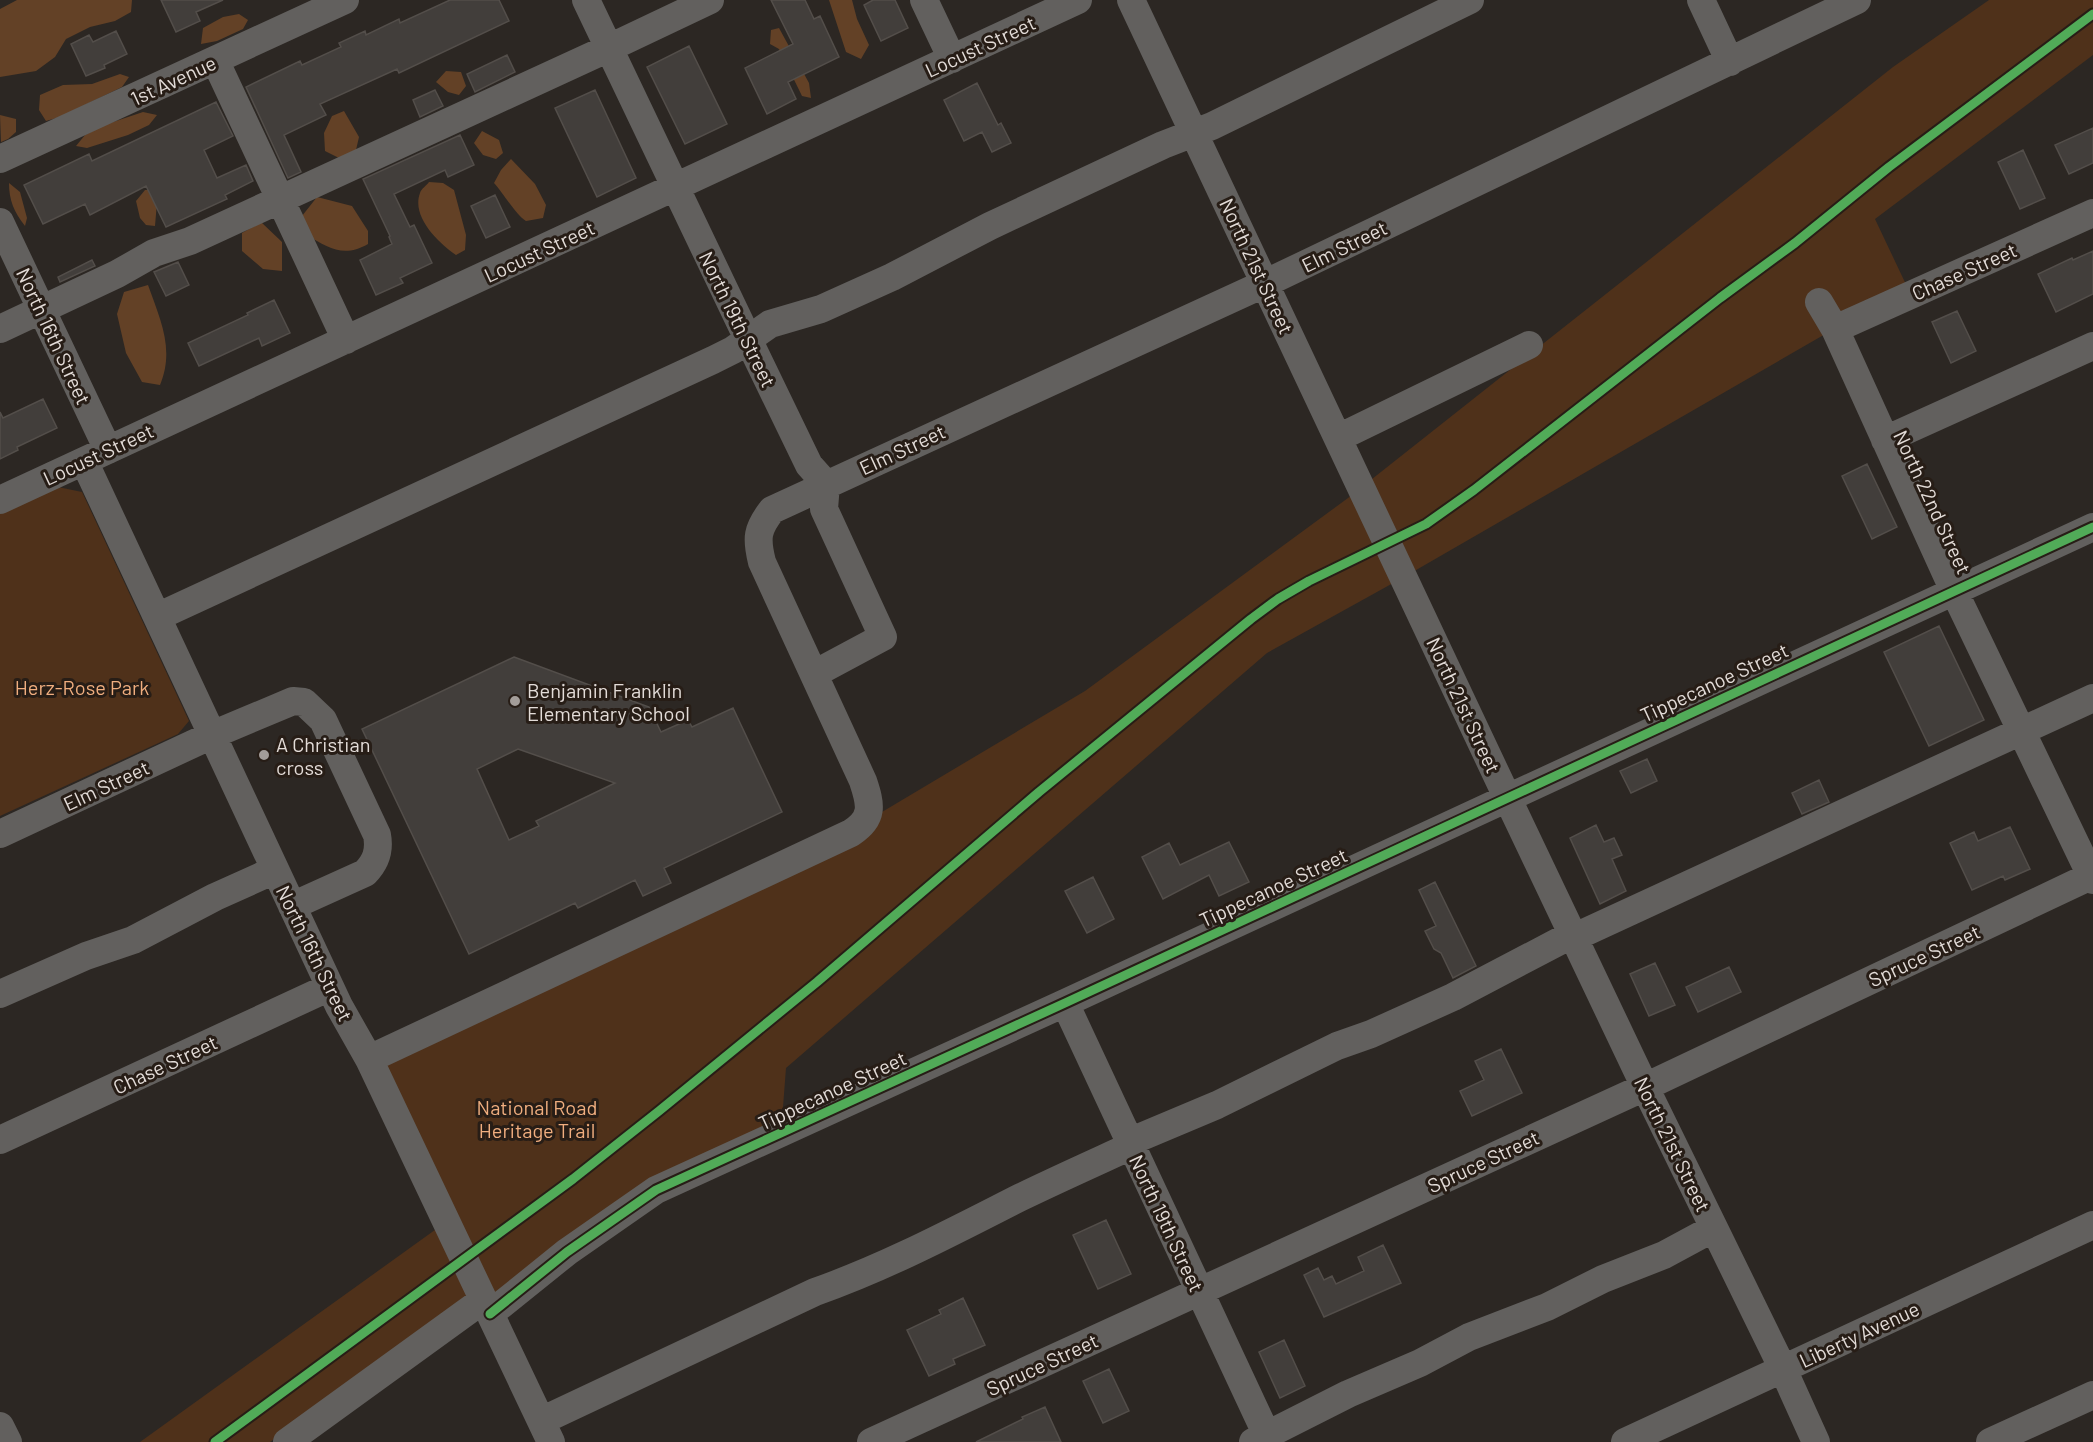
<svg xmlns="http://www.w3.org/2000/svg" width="2093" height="1442" font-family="Barlow,sans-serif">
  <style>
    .green { fill: #4f311a }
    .forest { fill: #634126 }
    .building { fill: #423e3b; stroke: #534e4a; stroke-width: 1.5; fill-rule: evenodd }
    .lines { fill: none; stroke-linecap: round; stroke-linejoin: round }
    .minor { stroke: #62605e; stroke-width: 28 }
    .cycleway-casing { stroke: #271d16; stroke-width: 13 }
    .cycleway { stroke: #51ab58; stroke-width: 9 }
    .poi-dot { fill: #a39d99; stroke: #271d16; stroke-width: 2 }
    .labels { text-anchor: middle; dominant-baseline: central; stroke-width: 6; stroke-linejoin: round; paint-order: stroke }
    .street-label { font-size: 20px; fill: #e3dcd8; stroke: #271d16 }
    .park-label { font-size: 20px; fill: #f0ae7f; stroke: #271d16 }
    .poi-label { font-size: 20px; fill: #e3dcd8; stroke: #271d16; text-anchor: start }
  </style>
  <rect width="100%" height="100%" fill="#2c2723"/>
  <path class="green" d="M1989,0h104v55l-218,164 36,76 -77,34 -430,248 -137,76 -481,415 -5,65 -125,57 -166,124 -13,-25 -207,153h-130l306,-220 -77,-163 466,-219 250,-149 263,-193 545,-431z
    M58,487l24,5 107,229 -11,13 -178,82v-302z"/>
  <path class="forest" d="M17,0h115l-1,12 -16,9 -25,6 -24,12 -11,18 -19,14 -36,6v-68z
    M829,0h23l5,19 12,26 -8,14 -15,-7z
    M239,14l9,6 -5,9 -26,12 -16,3 2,-16 20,-11z
    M779,28l30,55 2,15 -9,-2 -23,-47 -9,-5 1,-14z
    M446,71l15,1 5,14 -7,9 -11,-3 -12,-10z
    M120,74l9,3 -7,10 -62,30 -14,4 -7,-11 1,-15 23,-10 29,-1z
    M344,111l15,26 -3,13 -17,8 -14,-7 -1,-18 8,-17z
    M143,112l14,3 -8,10 -21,10 -41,13 -11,-2 9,-11 19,-10z
    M0,115l16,4v13l-8,7 -7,3z
    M482,131l17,9 4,13 -7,6 -13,-4 -9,-12z
    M511,159l24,25 11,21 -3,13 -17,3c-10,-6 -23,-28 -32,-38l7,-13z
    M429,182l14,1 11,7 12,45 -1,15 -9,5c-17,-12 -45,-38 -36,-62 1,-4 7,-8 9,-11z
    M9,183l11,9 7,26 -2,8c-11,-14 -16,-26 -16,-43z
    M145,190h13l-3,36 -9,-1 -6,-7 -4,-17z
    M317,197l35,9 16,25v13c-24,14 -40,4 -61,-9l-5,-19z
    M261,222l21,20v29l-19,-2 -21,-18v-18z
    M148,285c12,34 27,64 12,100l-18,-3 -16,-29 -9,-39 7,-22z"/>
  <path class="building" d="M161,0h62l-27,12 4,9 -24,11z
    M450,0h49l10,21 -110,52 -2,-4 -77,35 6,11 -42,20 17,37 -13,6 -42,-91 54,-26 2,4 39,-18 -2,-4 26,-12 1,4 33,-16 1,4z
    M771,0h34l9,19 6,-3 19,41 -51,25 8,17 -29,15 -22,-46 48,-24z
    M873,0h22l13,28 -27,13 -17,-36z
    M116,31l11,23 -23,11 1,3 -19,8 -15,-32 18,-9 4,7z
    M689,46l38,78 -42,20 -38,-77z
    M507,55l8,17 -40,20 -8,-18z
    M977,83l21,42 3,-2 10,20 -19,9 -10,-20 -18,9 -20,-41z
    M435,90l8,16 -23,11 -7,-17z
    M595,90l41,88 -39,19 -42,-89z
    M216,102l17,34 -29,14 13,28 29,-13 7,16 -28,14 2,4 -61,28 -20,-41 -56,29 -5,-11 -42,20 -19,-39 65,-31 3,7z
    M2093,128v35l-24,11 -14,-29z
    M460,135l14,30 -26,12 -3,-7 -51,24 16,33 4,-2 18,38 -32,15 3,5 -27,12 -16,-35 32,-16 -3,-7 1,-1 -27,-57z
    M2023,150l22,48 -25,11 -22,-47z
    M495,195l15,32 -24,11 -15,-32z
    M2093,251v43l-37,18 -18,-38 34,-16 1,2z
    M92,260l3,6 -35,16 -2,-5z
    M178,262l11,23 -23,11 -12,-24z
    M274,300l16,33 -28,13 -3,-8 -60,28 -11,-23 60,-28 -1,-2z
    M1957,311l19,40 -25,12 -19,-41z
    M43,399l14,29 -40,19 1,3 -18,9v-47l3,6z
    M1867,464l30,63 -25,12 -30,-63z
    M1939,626l45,94 -55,26 -45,-94z
    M514,657l135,50 12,25 27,-12 4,7 41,-19 49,104 -118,56 7,15 -28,13 -8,-16 -57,28 -3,-5 -106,51 -107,-225zM518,749l97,34 -79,38 3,5 -30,14 -32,-71z
    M1647,759l10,22 -26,12 -11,-22z
    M1819,780l10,22 -27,12 -10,-21z
    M1596,825l8,17 10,-4 8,17 -10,4 14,32 -26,13 -30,-66z
    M2010,827l20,42 -25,11 -2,-4 -31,14 -22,-47 24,-11 4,9z
    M1229,842l20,40 -30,14 -10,-21 -46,24 -21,-42 27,-14 11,22z
    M1093,877l21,42 -27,14 -22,-42z
    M1435,882l41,84 -23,12 -12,-25 -7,-4 -9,-18 11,-5 -17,-36z
    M1655,963l20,42 -26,11 -19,-42z
    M1729,967l12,25 -43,20 -12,-25z
    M1501,1049l21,44 -50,23 -12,-25 24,-11 -9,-19z
    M1106,1220l25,54 -33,15 -25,-54z
    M1383,1245l18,38 -77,34 -20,-42 14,-7 6,12 8,-4 4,8 28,-13 -6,-14z
    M963,1298l22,47 -32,14 2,5 -26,12 -22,-46 34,-16 -2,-4z
    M1284,1340l21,46 -25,12 -21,-46z
    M1109,1369l20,42 -26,12 -20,-42z
    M1045,1407l16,35h-85l47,-23 -1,-2z"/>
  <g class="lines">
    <path class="minor" d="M586,0l162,339 61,126 17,19 -2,25 59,128 -69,37
      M924,0l28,59
      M1131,0l376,797 138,290 138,282 33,73
      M1701,0l29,62
      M215,60l131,280
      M0,159l345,-159
      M0,222l108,228
      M1819,302l16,27 119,262 139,289
      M0,329l117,-55 37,-21 36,-12 419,-193 101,-48
      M1835,329l258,-116
      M1338,438l191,-93
      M1885,440l208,-94
      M84,461l255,545 30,53 182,383
      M0,500l1078,-500
      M157,617l556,-257 20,-10 37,-26 51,-15 71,-32 98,-51 173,-81 49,-19 258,-126
      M0,834l212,-99 81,-34 11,1 19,18 54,115c3,16 -1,27 -12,38l-73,33
      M1575,937l518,-239
      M0,994l86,-38 47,-16 82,-43 60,-27
      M1065,1003l205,439
      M369,1059l482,-226c23,-15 20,-28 12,-52l-101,-219c-6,-24 -5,-33 10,-52l494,-227 591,-283
      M0,1140l330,-153
      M1129,1142l88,-37 120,-59 34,-12 82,-37 120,-63
      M490,1314l77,-62 89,-62 409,-187 1028,-476
      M541,1421l274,-129c71,-25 137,-60 204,-94 37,-18 75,-35 112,-52
      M0,1426l8,16
      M287,1442l196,-142
      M871,1442l774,-355 448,-212
      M1253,1442l95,-48 72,-31 49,-26 78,-30 56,-28 61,-24 50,-27
      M1625,1442l468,-217
      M1990,1442l103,-47"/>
    <defs>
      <path id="cycleway" d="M490,1314l77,-62 89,-62 409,-187 1028,-476
        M215,1442l358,-263 86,-68 158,-129 222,-190 212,-173 27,-20 31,-18 117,-57 48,-34 246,-192 75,-55 94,-76 204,-153"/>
    </defs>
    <use href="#cycleway" class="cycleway-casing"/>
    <use href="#cycleway" class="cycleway"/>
  </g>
  <g class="poi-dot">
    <circle cx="515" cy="701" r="6"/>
    <circle cx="264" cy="755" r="6"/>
  </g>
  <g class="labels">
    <g class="street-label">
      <text transform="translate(980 46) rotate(-25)">Locust Street</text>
      <text transform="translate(173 80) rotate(-25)">1st Avenue</text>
      <text transform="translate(1344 246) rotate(-26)">Elm Street</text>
      <text transform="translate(539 251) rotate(-25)">Locust Street</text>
      <text transform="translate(1257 266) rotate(65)">North 21st Street</text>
      <text transform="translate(1964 271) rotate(-24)">Chase Street</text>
      <text transform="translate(738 319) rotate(64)">North 19th Street</text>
      <text transform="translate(54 336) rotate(65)">North 16th Street</text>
      <text transform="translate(902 449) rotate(-25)">Elm Street</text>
      <text transform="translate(98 454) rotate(-25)">Locust Street</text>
      <text transform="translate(1933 502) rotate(65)">North 22nd Street</text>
      <text transform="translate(1714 682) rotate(-25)">Tippecanoe Street</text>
      <text transform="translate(1464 705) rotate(65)">North 21st Street</text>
      <text transform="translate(106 785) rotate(-25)">Elm Street</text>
      <text transform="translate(1273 887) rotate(-25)">Tippecanoe Street</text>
      <text transform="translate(315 953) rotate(64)">North 16th Street</text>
      <text transform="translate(1924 955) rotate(-25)">Spruce Street</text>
      <text transform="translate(165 1064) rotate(-25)">Chase Street</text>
      <text transform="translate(832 1090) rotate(-25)">Tippecanoe Street</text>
      <text transform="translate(1673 1144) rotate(64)">North 21st Street</text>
      <text transform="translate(1483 1161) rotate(-25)">Spruce Street</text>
      <text transform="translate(1167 1223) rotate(65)">North 19th Street</text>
      <text transform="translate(1859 1334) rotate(-25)">Liberty Avenue</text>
      <text transform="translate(1042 1364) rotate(-25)">Spruce Street</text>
    </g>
    <g class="park-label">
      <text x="82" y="687">Herz-Rose Park</text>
      <text x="537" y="1107">National Road<tspan x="537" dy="23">Heritage Trail</tspan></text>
    </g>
    <g class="poi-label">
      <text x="527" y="690">Benjamin Franklin<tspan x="527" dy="23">Elementary School</tspan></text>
      <text x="276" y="744">A Christian<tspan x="276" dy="23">cross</tspan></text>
    </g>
  </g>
</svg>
